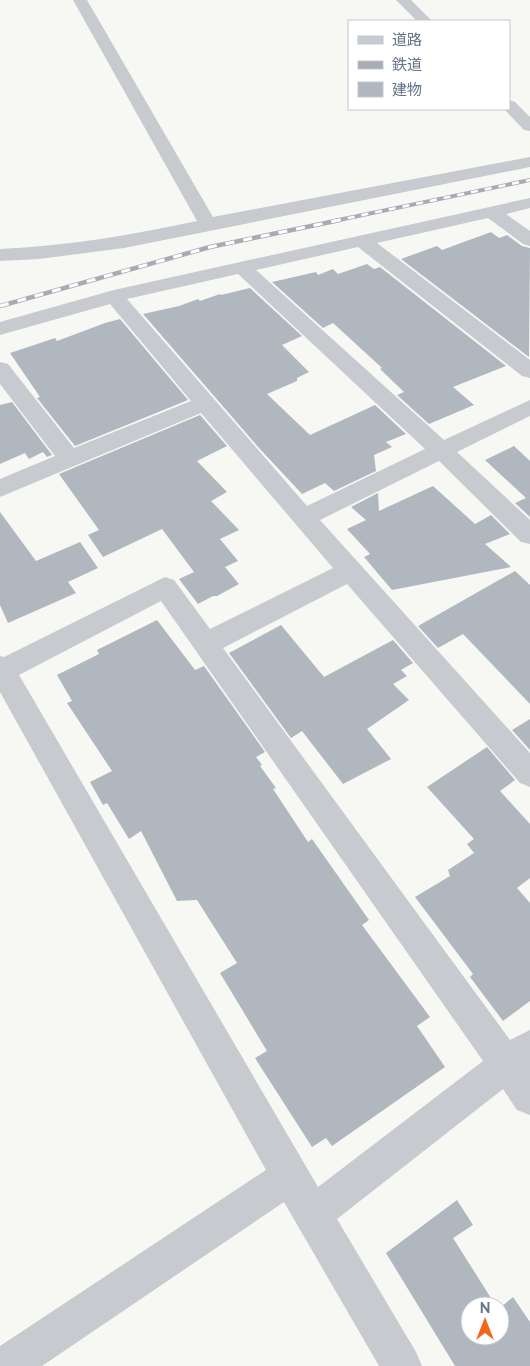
<svg xmlns="http://www.w3.org/2000/svg" width="530" height="1366" font-family="Raleway,'Noto Sans JP',sans-serif">
<style>
.building{fill:#b0b7bf}
.lines{fill:none;stroke-linecap:round;stroke-linejoin:round}
.minor{fill:#c7cacf;fill-rule:evenodd}
.rail-far1-casing{stroke:#a7acb3;stroke-width:4}
.rail-casing{stroke:#a7acb3;stroke-width:4.5}
.rail-far1{stroke:#fff;stroke-width:2.5;stroke-dasharray:7;stroke-linecap:butt}
.rail{stroke:#fff;stroke-width:3;stroke-dasharray:9;stroke-linecap:butt}
</style>
<rect width="100%" height="100%" fill="#f7f8f4"/>
<!-- building -->
<path class="building" d="M491 232 499 238 507 235 522 246 530 248 529 357 401 259 437 246 442 250Z
M367 264 374 269 380 267 506 366 453 387 474 405 429 424 397 395 404 392 380 369 382 368 333 323 323 328 272 282 316 272 318 275 333 269 338 274Z
M250 288 302 336 282 345 309 372 297 378V381L267 394 310 435 375 405 406 434 386 442 392 447 374 455 376 471 334 491 325 483 302 494 259 448 143 314 179 306 198 299 200 301 220 294 221 295Z
M120 319 188 400 75 446 37 398 40 397 10 353 55 338 57 341 105 323Z
M12 402 52 455 47 457 43 452 29 459 25 453 0 464V405Z
M200 415 227 446 197 461 227 492 211 501 239 530 220 539 238 561 225 567 239 584 217 596H213L198 604 179 579 194 572 162 529 103 557 88 535 99 530 59 474Z
M514 446 530 461V517L515 503 526 498 485 460Z
M433 486 475 524 491 515 510 534 485 544 511 567 392 590 364 557 370 554 347 529 366 520 351 507 378 493 379 511Z
M0 512 36 561 80 542 98 568 68 582 76 593 8 623 0 605Z
M515 571 530 585V704L463 634 438 648 418 626Z
M157 620 195 670 204 666 265 752 256 757 262 765 260 766 276 788 273 789 308 842 312 839 369 920 362 925 430 1017 417 1026 445 1067 332 1146 326 1138 312 1147 255 1058 267 1051 220 973 237 963 197 900 177 901 141 831 129 839 107 803 103 805 90 782 112 771 67 703 72 701 57 675 99 654 97 650Z
M281 625 324 677 393 640 413 663 401 670 407 676 393 684 409 700 367 729 391 759 343 784 302 731 291 738 229 653Z
M530 719V750L512 730Z
M487 747 515 780 500 791 530 824V878L517 888 530 903V1001L503 1021 470 977 473 974 415 897 450 876 448 870 474 853 467 844 474 839 427 787Z
M457 1200 473 1225 453 1238 496 1306H470V1336H500V1308L513 1297 530 1322V1366H455L386 1253Z"/>
<g class="lines">
<!-- minor -->
<path class="minor" d="M73 0H87L213 217 530 157V167L124 248 39 259 0 261V249C67 246 132 235 197 221Z
M396 0H411L432 21H417Z
M509 100 515 102 530 117V131L524 130 504 109H509Z
M530 198V208L506 214 530 231V246L523 244 488 218 377 243 530 360V378L522 376 358 247 256 270 444 440 530 400V416L457 452 530 520V544L521 542 439 461 320 520 530 753V787L520 783 347 584 223 648 510 1040 530 1030V1115L517 1110 503 1089 337 1219 416 1352 422 1366H379L284 1202 42 1366H0V1346L266 1170 0 692V656L4 657 165 577 174 580 210 629 333 568 201 413 0 497V479L55 456 0 384V362L8 364 74 448 191 401 110 304 0 335V322L114 290ZM238 274 425 449 307 506 127 299ZM161 601 483 1061 318 1187 19 675Z"/>
<!-- rail-far1 casing -->
<g class="rail-far1-casing">
<path id="rail-far1" d="M334 221 530 180"/>
</g>
<!-- rail casing -->
<g class="rail-casing">
<path id="rail" d="M0 306 210 247 340 220"/>
</g>
<!-- rail-far1 -->
<use href="#rail-far1" class="rail-far1"/>
<!-- rail -->
<use href="#rail" class="rail"/>
</g>
<!-- legend -->
<rect x="348" y="20" width="162" height="90" fill="#ffffff" stroke="#c1c7d0"/>
<rect x="358" y="36" width="25" height="8" fill="#c7cacf" stroke="#c1c7d0"/>
<text x="392" y="45" font-size="15" fill="#647489">道路</text>
<rect x="358" y="61" width="25" height="8" fill="#a7acb3" stroke="#c1c7d0"/>
<text x="392" y="70" font-size="15" fill="#647489">鉄道</text>
<rect x="358" y="82" width="25" height="15" fill="#b0b7bf" stroke="#c1c7d0"/>
<text x="392" y="95" font-size="15" fill="#647489">建物</text>
<!-- north arrow -->
<g transform="translate(485 1321)"><circle r="24" fill="#ffffff" stroke="#c1c7d0"/>
<path d="M0-4L9 19L0 12L-9 19Z" fill="#f46519"/>
<text y="-8" font-size="14" font-weight="bold" text-anchor="middle" fill="#647489">N</text>
</g>
</svg>
